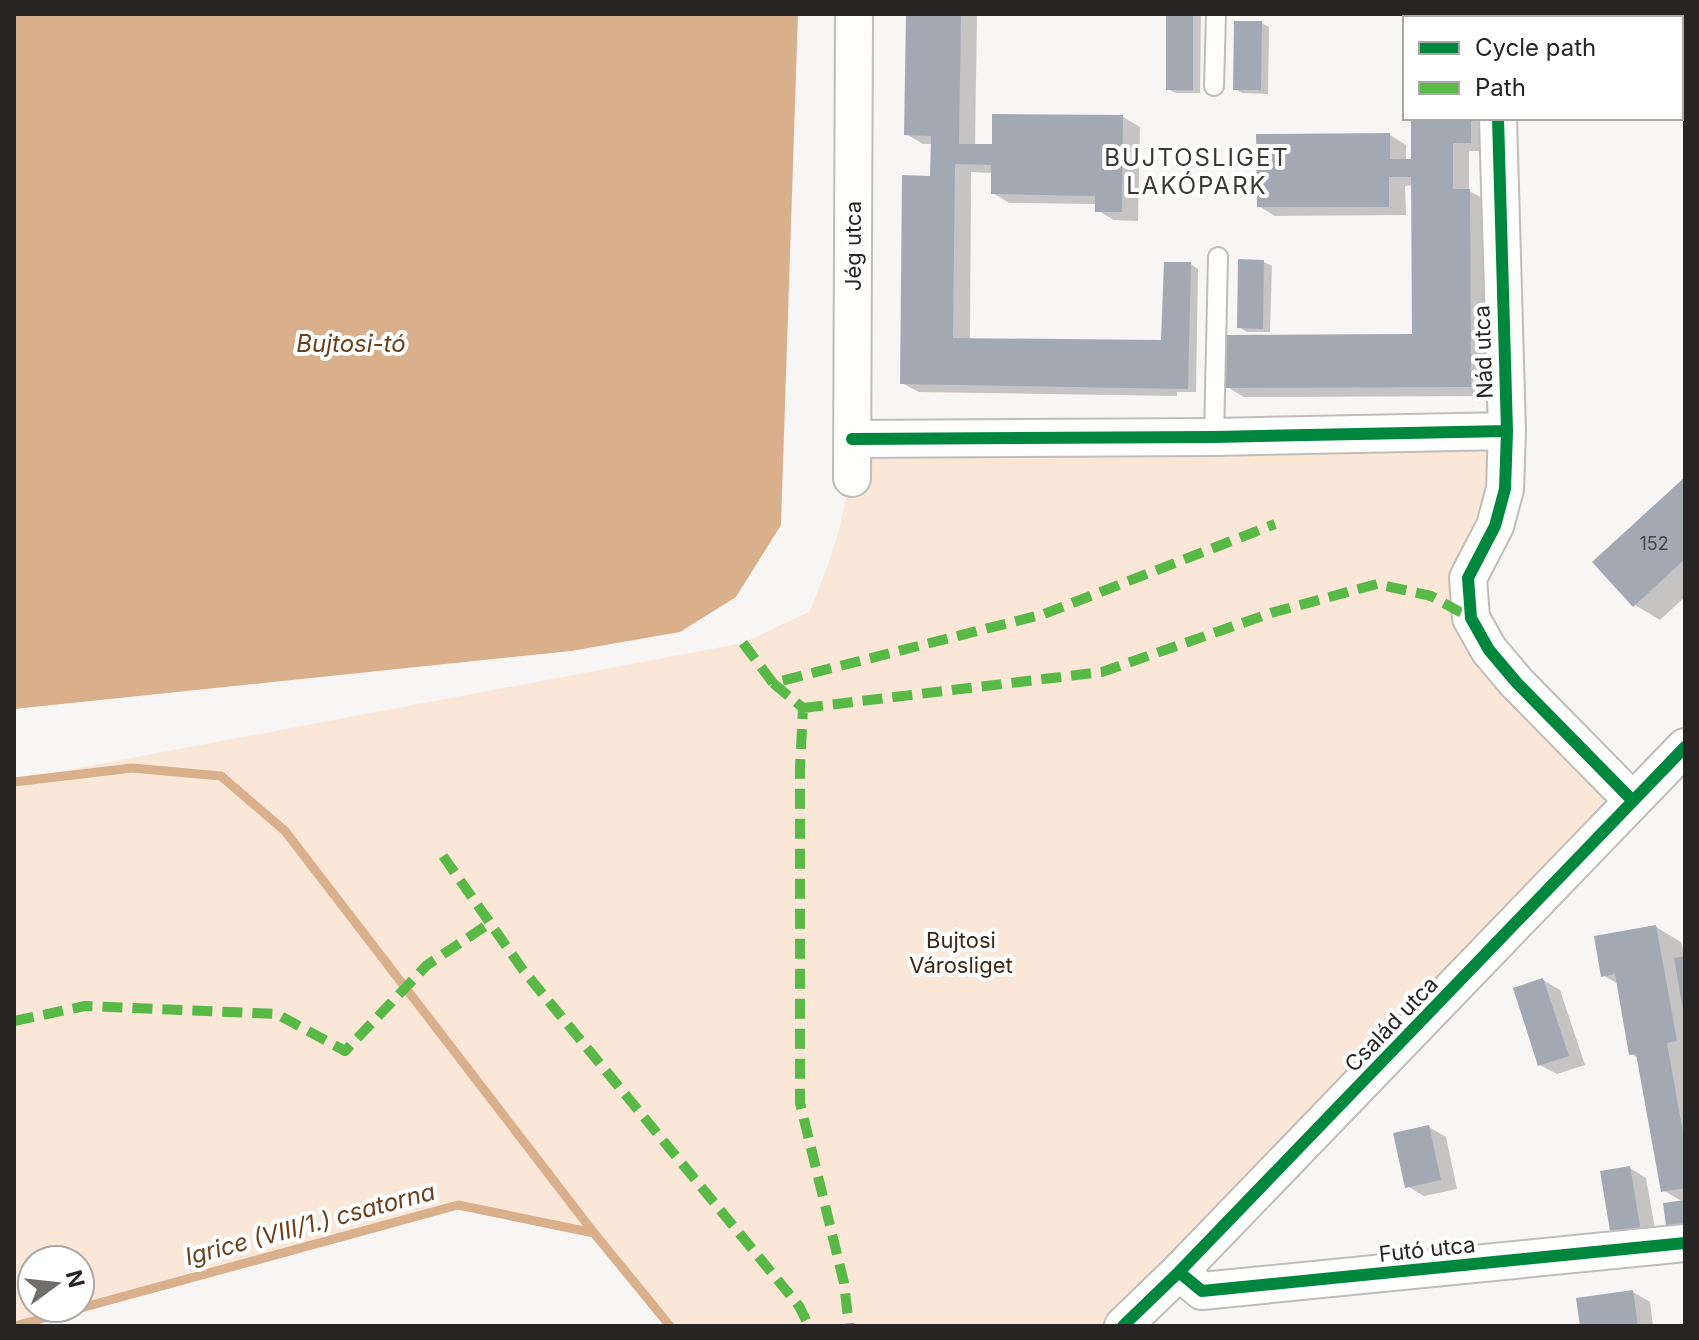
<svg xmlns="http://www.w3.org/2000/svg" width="1699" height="1340" font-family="Inter,sans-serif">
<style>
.green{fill:#fae7d7;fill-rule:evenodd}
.water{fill:#d9af8c}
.shadow{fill:#0003}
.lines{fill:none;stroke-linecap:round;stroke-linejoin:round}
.stream{stroke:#d9af8c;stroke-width:9}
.building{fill:#a3a9b3}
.service-casing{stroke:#bfbdbb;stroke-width:22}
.minor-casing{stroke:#bfbdbb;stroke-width:40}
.service{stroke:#fefefd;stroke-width:18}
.minor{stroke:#fefefd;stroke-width:36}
.quiet{stroke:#58b947;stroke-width:10;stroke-dasharray:20 10;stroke-linecap:butt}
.cycleway-casing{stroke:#fff;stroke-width:17}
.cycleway{stroke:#00873e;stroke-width:12}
.labels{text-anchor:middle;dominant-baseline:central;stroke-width:8;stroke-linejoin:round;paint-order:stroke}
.number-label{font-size:18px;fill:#464648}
.street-label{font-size:22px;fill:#272524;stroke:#fff}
.park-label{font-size:22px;fill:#412712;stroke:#fff}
.neighbourhood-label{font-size:24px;letter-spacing:2px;fill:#3c3836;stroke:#fff}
.water-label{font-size:24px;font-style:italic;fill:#6b411d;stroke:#fff}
</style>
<rect width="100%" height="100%" fill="#f8f6f4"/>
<!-- green -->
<path class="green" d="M1507 431 1471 618 1633 801 1119 1326H672L594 1233 458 1205 14 1326V780L743 643 809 612C834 556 851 500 852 439ZM32 1260H80V1308H32Z"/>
<!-- water -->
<path class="water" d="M14 14H798L781 525 736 597 680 632 571 651 14 709Z"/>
<!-- shadow -->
<path class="shadow" d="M908 14H977L975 146H994L1123 117 1140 127 1138 221 1114 220 1097 210V204L1009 203 993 193V173L971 172 970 341 1161 342 1191 264 1198 269 1196 392H1177V396L919 392 902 383 932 178V144H923L906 134Z
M1169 14H1201L1200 93H1176L1168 89Z
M1412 14H1486V18H1412Z
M1261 23 1269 27 1268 94 1242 93 1235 89Z
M1413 118H1487V151H1469V191L1486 200 1487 396 1244 397 1227 387 1414 336V185L1405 186 1406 215 1275 216 1259 206 1390 135 1406 145V161H1413Z
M1264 262 1272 266 1270 332H1247L1239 327Z
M1685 479V597L1660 620 1635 605Z
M1656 927 1681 942 1685 958V1235L1683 1202 1663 1190 1640 1059 1631 1054 1618 984 1603 975Z
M1543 980 1560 990 1585 1065 1557 1074 1540 1065Z
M1429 1127 1446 1137 1457 1189 1424 1196 1407 1186Z
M1630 1168 1646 1178 1657 1241 1629 1246Z
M1633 1292 1650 1302 1653 1326H1582Z"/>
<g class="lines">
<!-- stream -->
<path class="stream" d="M14 782 132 768 221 776 285 831 594 1233
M15 1326 458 1205 594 1233 670 1326"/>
</g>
<!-- building -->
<path class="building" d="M906 14H961L959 144H992V114L1123 115 1122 212H1095V196L991 194V165L955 164 953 338 1161 340 1164 262H1191L1188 389 900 384 902 175 930 176 931 136 904 135Z
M1166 14H1193V90H1166Z
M1410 14H1470V18H1410Z
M1234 21H1262L1261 90H1233Z
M1411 118H1471V143H1453V189H1470L1471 387 1225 388 1224 335 1412 334 1411 177H1389V207H1257L1256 134 1390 133V159H1411Z
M1238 259 1264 260 1263 329 1237 328Z
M1685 477V559L1633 607 1592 562Z
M1656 925 1677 1041 1667 1043 1685 1144V1188L1661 1192 1636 1054 1629 1055 1615 974 1601 977 1594 936Z
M1685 956V1010H1683L1674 958Z
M1543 978 1569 1056 1538 1066 1513 988Z
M1429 1125 1441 1180 1405 1188 1393 1133Z
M1630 1166 1641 1232 1611 1237 1600 1171Z
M1685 1200V1230L1667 1233 1663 1203Z
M1633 1290 1638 1326H1580L1576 1298Z"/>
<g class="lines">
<!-- service casing -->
<g class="service-casing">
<path id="service" d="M1214 86 1216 14
M1214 437 1218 257"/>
</g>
<!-- minor casing -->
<g class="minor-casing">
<path id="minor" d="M1496 14V18
M1498 118 1507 431 1505 489 1495 526 1468 578 1471 618 1489 650 1517 683 1633 801
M852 439 1214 437 1507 431
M852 478 854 14
M1179 1272 1202 1291 1685 1243
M1123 1326 1179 1272 1685 747"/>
</g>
<!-- service -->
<use href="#service" class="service"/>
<!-- minor -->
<use href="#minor" class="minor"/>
<!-- quiet -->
<path class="quiet" d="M743 643 773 683 1044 614 1275 524
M773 683 803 708 800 768V1103L844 1283 849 1326
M803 708 1102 672 1271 613 1377 584 1431 596 1471 618
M443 856 523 970 799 1306 809 1326
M14 1021 85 1006 277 1014 345 1051 427 965 490 923"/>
<!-- cycleway casing -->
<g class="cycleway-casing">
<path id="cycleway" d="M1498 118 1507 431 1505 489 1495 526 1468 578 1471 618 1489 650 1517 683 1633 801
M852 439 1214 437 1507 431
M1179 1272 1202 1291 1685 1243
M1123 1326 1179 1272 1685 747"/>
</g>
<!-- cycleway -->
<use href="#cycleway" class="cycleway"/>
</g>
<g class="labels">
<!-- number labels -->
<g class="number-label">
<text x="1654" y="543">152</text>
</g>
<!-- street labels -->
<g class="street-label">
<text transform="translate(853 246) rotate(-90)">Jég utca</text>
<text transform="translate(1483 352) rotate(-92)">Nád utca</text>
<text transform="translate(1391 1024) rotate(-46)">Család utca</text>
<text transform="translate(1427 1249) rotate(-6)">Futó utca</text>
</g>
<!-- park labels -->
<g class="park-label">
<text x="961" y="940">Bujtosi<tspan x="961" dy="25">Városliget</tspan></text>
</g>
<!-- neighbourhood labels -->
<g class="neighbourhood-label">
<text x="1197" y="157">BUJTOSLIGET<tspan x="1197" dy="28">LAKÓPARK</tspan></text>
</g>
<!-- water labels -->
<g class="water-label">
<text x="351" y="343">Bujtosi-tó</text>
<text transform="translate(310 1224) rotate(-15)">Igrice (VIII/1.) csatorna</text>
</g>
</g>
<!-- border -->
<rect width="1699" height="1340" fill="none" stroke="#272524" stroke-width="32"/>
<!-- legend -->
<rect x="1403" y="16" width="280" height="104" fill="#ffffff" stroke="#a9a8a7" stroke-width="2"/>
<rect x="1419" y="42" width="40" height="12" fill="#00873e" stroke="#a9a8a7" stroke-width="2"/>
<text x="1475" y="56" font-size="24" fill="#272524">Cycle path</text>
<rect x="1419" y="82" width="40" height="12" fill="#58b947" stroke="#a9a8a7" stroke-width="2"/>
<text x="1475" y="96" font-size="24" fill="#272524">Path</text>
<!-- north arrow -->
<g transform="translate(56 1284) rotate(75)"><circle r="38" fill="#ffffff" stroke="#a9a8a7" stroke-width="2"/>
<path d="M0-6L14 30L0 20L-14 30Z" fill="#706e6d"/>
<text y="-12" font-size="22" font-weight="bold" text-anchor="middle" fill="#272524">N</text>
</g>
</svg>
